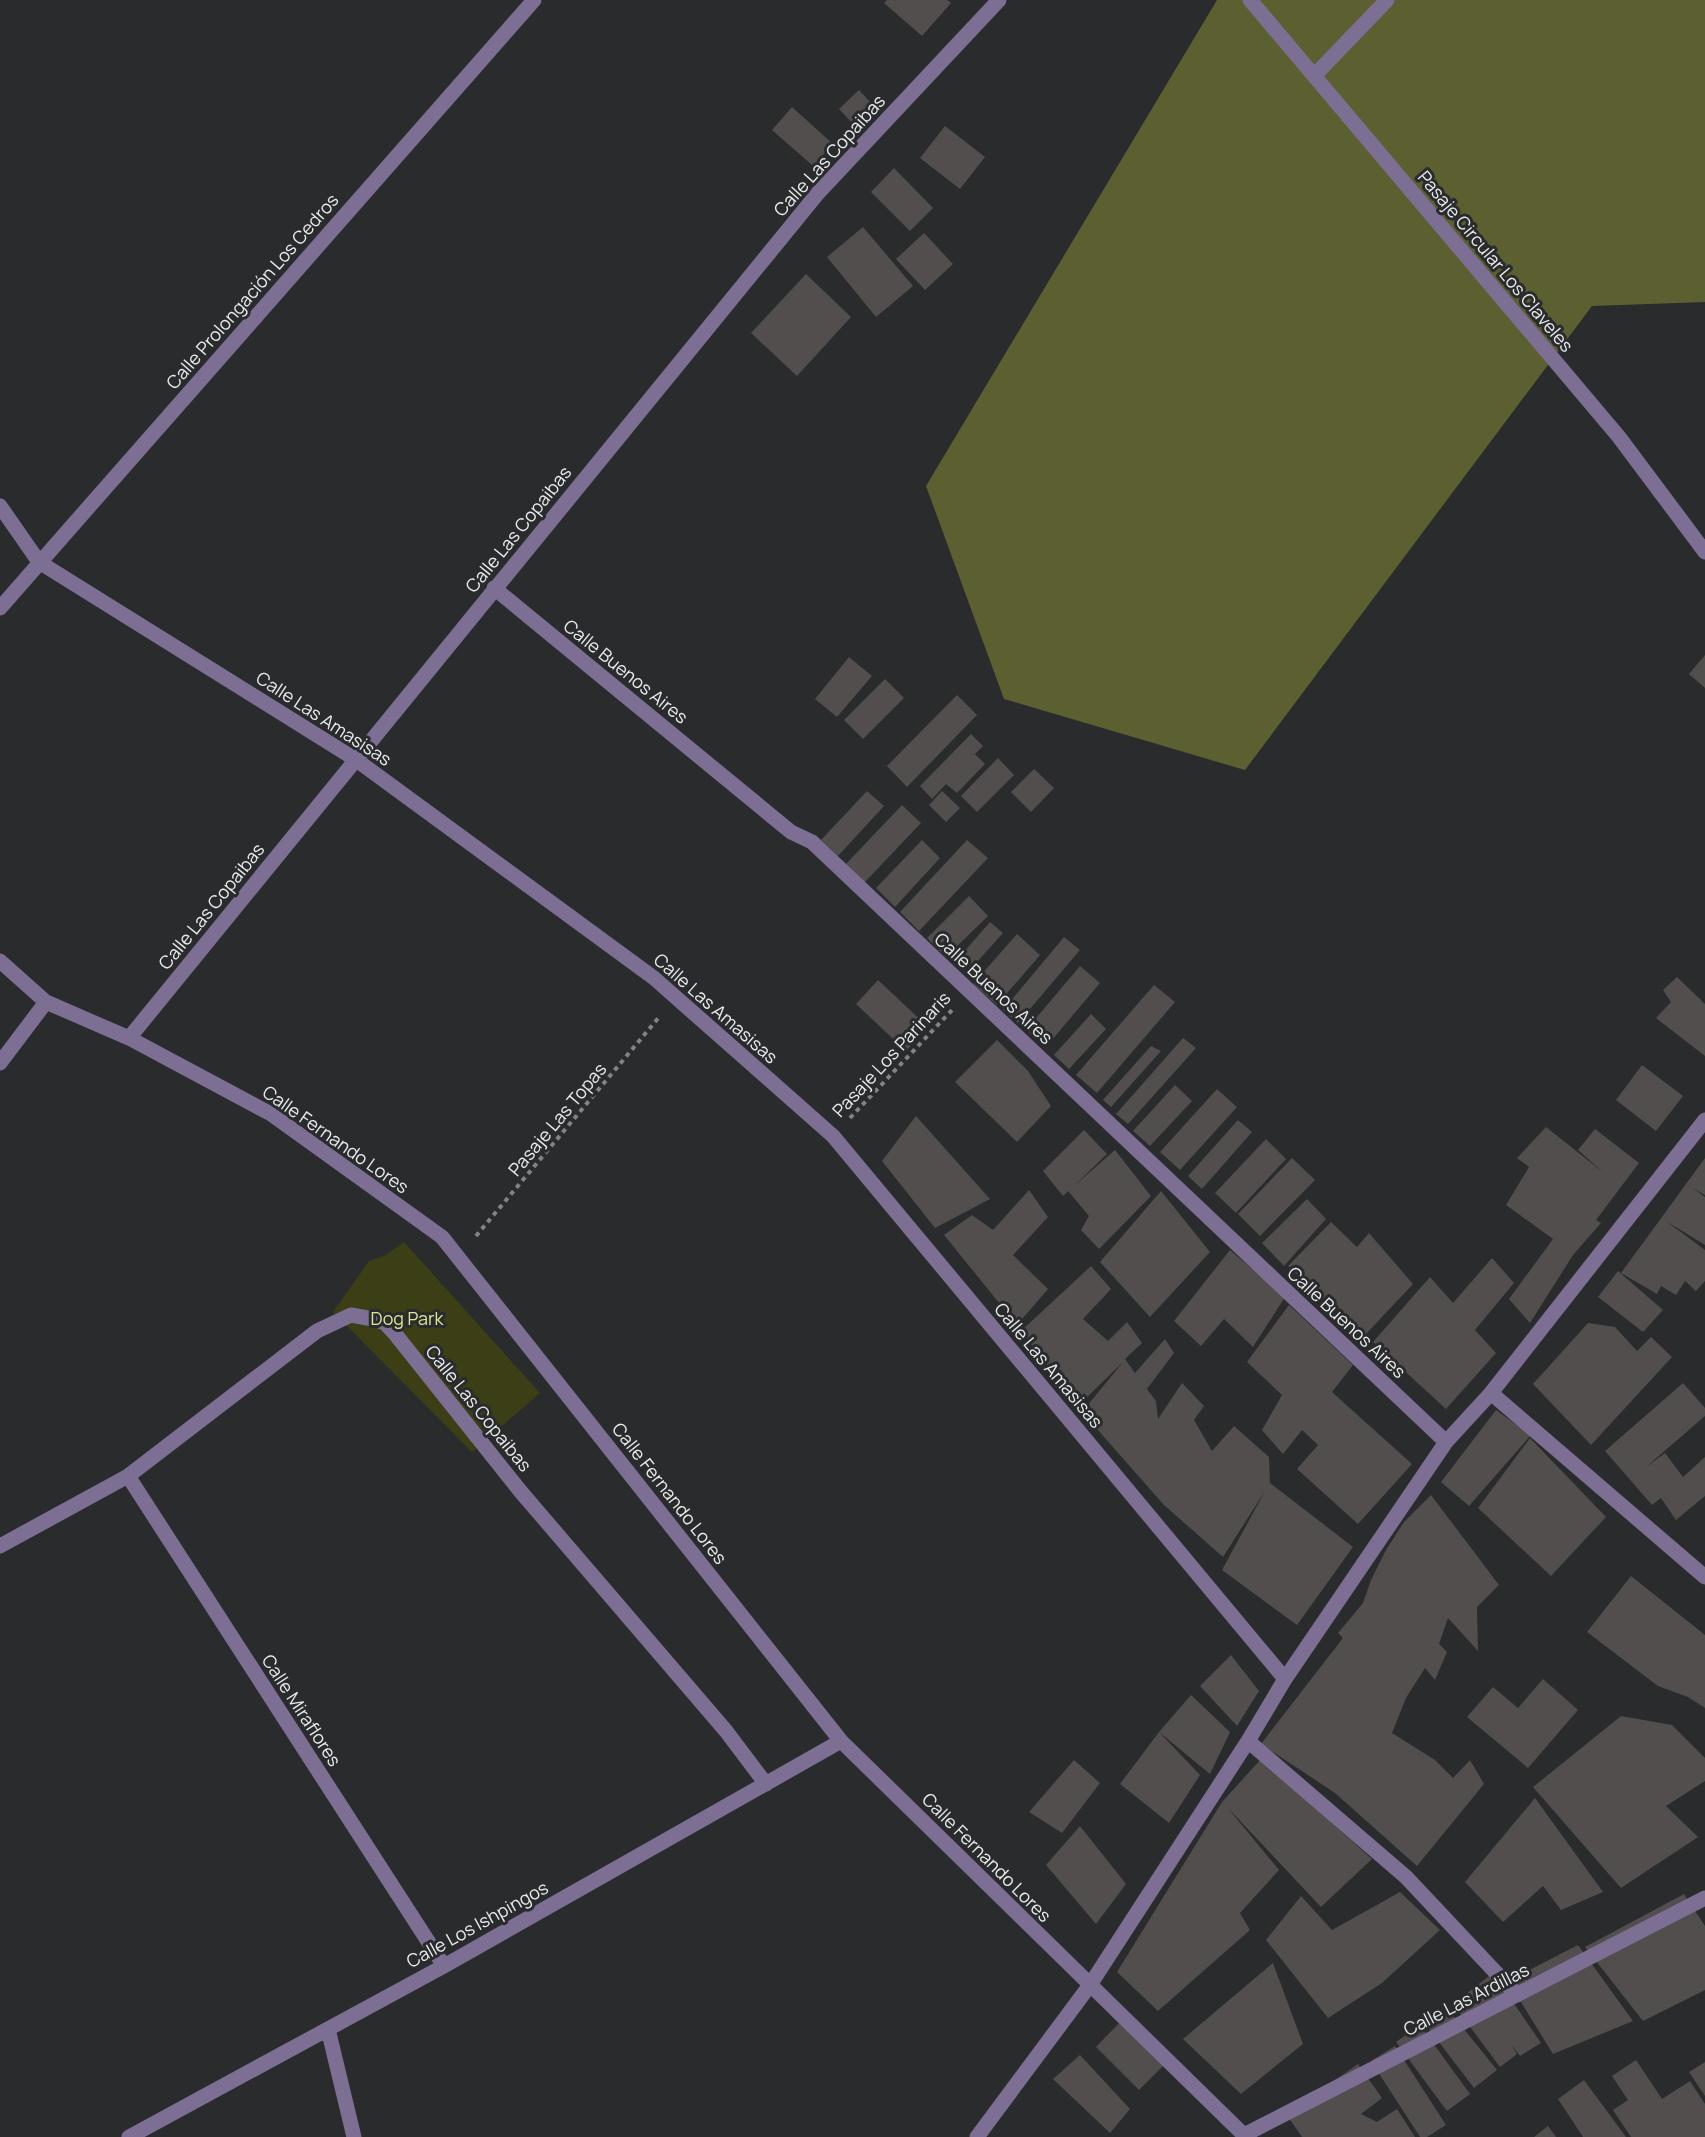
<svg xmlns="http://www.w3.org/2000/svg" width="1705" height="2137" font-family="Manrope,sans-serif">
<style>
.green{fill:#3c3f15}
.forest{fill:#5c6030}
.building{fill:#514e4d}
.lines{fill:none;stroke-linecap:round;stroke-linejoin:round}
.path{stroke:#828384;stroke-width:4;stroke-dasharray:4.5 4.5;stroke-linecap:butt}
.minor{stroke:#7d6e93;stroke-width:15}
.labels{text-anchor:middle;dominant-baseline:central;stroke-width:6;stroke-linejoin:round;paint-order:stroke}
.street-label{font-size:18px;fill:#e9eaeb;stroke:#2a2b2d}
.park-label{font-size:18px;fill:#dce496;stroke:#2a2b2d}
</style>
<rect width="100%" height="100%" fill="#2a2b2d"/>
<!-- green -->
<path class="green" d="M404 1242 540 1393 472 1452 333 1312 369 1261 384 1256Z"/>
<!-- forest -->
<path class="forest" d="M1217 0H1705V302L1592 306 1245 770 1004 699 926 486Z"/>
<!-- building -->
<path class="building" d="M887 0H947L951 3 922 36 884 3Z
M859 90 873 105 853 124 839 109Z
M792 107 833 144 813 166 772 130Z
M945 126 985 157 960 189 920 158Z
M894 168 933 208 910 231 871 192Z
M863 227 913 286 876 317 827 257Z
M924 233 953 264 925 290 896 259Z
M806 274 851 317 797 376 751 333Z
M1705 655V688L1689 674Z
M849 657 872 676 837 717 815 699Z
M885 679 904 698 863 739 844 720Z
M957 695 977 715 907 787 887 766Z
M971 734 983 746 975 754 985 764 957 793 946 784 932 799 920 786Z
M998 758 1014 775 977 812 961 796Z
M1034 769 1054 788 1031 812 1011 792Z
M867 791 884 806 838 856 821 840Z
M942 791 960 808 946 822 929 805Z
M902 805 921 823 864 883 846 864Z
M922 840 940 858 895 907 876 888Z
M967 840 988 858 919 931 900 912Z
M969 896 988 916 946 957 927 938Z
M990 922 1003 933 968 972 956 961Z
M1017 934 1040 955 997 1005 973 984Z
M1064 937 1080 950 1018 1023 1003 1010Z
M1080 966 1100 983 1046 1047 1026 1030Z
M1677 977 1705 1004V1056L1656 1018 1671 1002 1663 990Z
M878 980 928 1027 906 1051 856 1004Z
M1154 985 1175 1002 1097 1093 1076 1075Z
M1091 1014 1106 1029 1069 1069 1054 1055Z
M1183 1038 1196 1048 1128 1124 1116 1114Z
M997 1040 1028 1071 1051 1106 1017 1142 955 1082Z
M1151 1046 1161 1051 1111 1107 1103 1100Z
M1642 1065 1683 1096 1656 1131 1616 1100Z
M1175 1085 1192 1101 1150 1146 1133 1131Z
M1217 1089 1237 1107 1180 1170 1160 1152Z
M916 1116 990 1199 935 1228 882 1161Z
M1238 1120 1252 1132 1202 1189 1188 1176Z
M1546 1127 1604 1173 1578 1150 1595 1129 1639 1163 1596 1220 1601 1223 1573 1255 1530 1323 1509 1299 1553 1239 1506 1205 1529 1167 1517 1158Z
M1084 1130 1107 1154 1075 1185 1115 1150 1151 1196 1099 1249 1081 1230 1089 1216 1068 1191 1063 1196 1043 1171Z
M1266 1139 1286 1159 1236 1213 1215 1193Z
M1292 1158 1315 1180 1260 1236 1238 1214Z
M1705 1158V1195L1693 1188 1705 1197V1245L1666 1221 1705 1250V1281L1696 1291 1685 1281 1676 1295 1661 1286 1657 1294 1621 1273Z
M1029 1190 1048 1217 1013 1255 1048 1289 1017 1325 944 1235 972 1215 993 1230Z
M1161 1191 1210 1252 1150 1317 1100 1262Z
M1307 1199 1326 1219 1284 1266 1262 1243Z
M1331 1222 1357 1247 1369 1233 1413 1284 1364 1336 1288 1266Z
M1230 1250 1285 1297 1253 1347 1224 1319 1201 1346 1174 1321Z
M1492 1258 1514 1283 1475 1330 1496 1353 1446 1409 1373 1342 1430 1277 1453 1303Z
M1091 1266 1111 1289 1083 1319 1108 1341 1127 1322 1142 1343 1125 1359 1135 1373 1165 1339 1174 1353 1147 1389 1156 1401 1158 1419 1182 1383 1204 1406 1194 1420 1212 1451 1234 1426 1269 1457 1270 1483 1353 1547 1297 1625 1222 1570 1265 1491 1223 1557 1164 1505 1082 1412 1123 1362 1078 1406 1021 1331Z
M1618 1271 1663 1310 1643 1332 1598 1297Z
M1289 1305 1353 1365 1332 1392 1412 1464 1358 1524 1297 1469 1318 1445 1302 1430 1283 1454 1262 1430 1282 1395 1247 1362Z
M1588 1323 1615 1327 1637 1351 1651 1337 1672 1357 1591 1445 1533 1384Z
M1683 1383 1705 1408V1416L1646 1467 1665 1453 1683 1477 1705 1457V1496L1676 1520 1661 1498 1652 1505 1605 1451Z
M1496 1410 1531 1435 1469 1506 1441 1482Z
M1530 1438 1606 1517 1551 1576 1478 1508Z
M1431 1495 1499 1585 1477 1607 1478 1651 1448 1618 1439 1644 1447 1652 1435 1680 1425 1668 1406 1698 1392 1733 1435 1760 1453 1778 1470 1760 1484 1784 1417 1866 1335 1793 1261 1744 1343 1638 1338 1633 1363 1603 1371 1580 1386 1550 1404 1522Z
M1631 1576 1705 1635V1708L1688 1697 1658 1686 1587 1632Z
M1231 1655 1259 1691 1237 1726 1200 1686Z
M1543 1679 1578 1710 1528 1768 1467 1717 1493 1687 1518 1708Z
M1191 1695 1230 1732 1210 1774 1159 1732 1200 1775 1169 1823 1120 1784 1159 1732Z
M1621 1716 1672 1725 1705 1758V1781L1666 1806 1698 1837 1621 1888 1533 1787Z
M1261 1759 1372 1859 1321 1907 1227 1807 1279 1870 1240 1913 1250 1930 1158 2011 1117 1972 1222 1802Z
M1074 1760 1100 1783 1062 1833 1029 1812Z
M1535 1798 1603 1892 1561 1910 1543 1886 1503 1922 1465 1882Z
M1080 1826 1126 1884 1096 1924 1046 1865Z
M1400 1892 1440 1930 1382 1983 1328 2018 1266 1940 1301 1896 1332 1930Z
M1684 1894 1705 1926V1990L1643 2021 1585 1947Z
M1578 1945 1633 2021 1553 2054 1508 1981Z
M1273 1963 1303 2044 1241 2094 1183 2039Z
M1493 1973 1541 2043 1520 2056 1511 2044 1517 2054 1500 2067 1453 2004Z
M1447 2008 1497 2070 1474 2088 1426 2025Z
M1121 2021 1165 2064 1139 2090 1096 2047Z
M1420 2025 1470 2094 1447 2111 1396 2042Z
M1395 2046 1446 2125 1427 2137H1420L1371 2061Z
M1080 2055 1130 2109 1110 2133 1053 2079Z
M1636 2060 1662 2099 1690 2081 1705 2104V2137H1631L1613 2110 1628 2100 1612 2076Z
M1705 2062V2096L1689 2072Z
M1358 2064 1382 2098 1361 2114 1377 2122 1397 2109 1415 2137H1302L1286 2114Z
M1584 2080 1626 2137H1583L1558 2099Z
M1548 2126 1556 2137H1534Z"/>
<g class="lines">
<!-- path -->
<path class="path" d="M850 1118 952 1010
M476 1236 660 1016"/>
<!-- minor -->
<path class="minor" d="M1250 0 1619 437 1705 552
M1314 76 1387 0
M0 506 39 562 355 759 654 978 833 1136 1285 1679
M494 588 791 832 812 842 1446 1442
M0 608 534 0
M0 961 46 1002 129 1038 271 1114 442 1237 841 1741 1246 2137
M129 1038 818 193 999 0
M0 1063 46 1002
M1491 1393 1705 1577
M128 1476 444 1966
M0 1546 128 1476 317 1331 351 1315 373 1319 385 1323 396 1335 521 1492 726 1731 766 1784
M1248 1741 1406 1877 1517 1995
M328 2029 354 2137
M1244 2135 1705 1898
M129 2137 444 1966 841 1741
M977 2137 1090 1985 1248 1741 1285 1679 1446 1442 1491 1393 1705 1120"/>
</g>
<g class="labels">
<!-- street labels -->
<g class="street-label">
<text transform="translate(829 155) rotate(-48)">Calle Las Copaibas</text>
<text transform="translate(1496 261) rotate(50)">Pasaje Circular Los Claveles</text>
<text transform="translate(252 291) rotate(-49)">Calle Prolongación Los Cedros</text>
<text transform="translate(518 529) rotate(-51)">Calle Las Copaibas</text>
<text transform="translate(626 671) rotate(39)">Calle Buenos Aires</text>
<text transform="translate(324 718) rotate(33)">Calle Las Amasisas</text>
<text transform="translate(211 906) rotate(-51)">Calle Las Copaibas</text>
<text transform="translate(994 988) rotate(43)">Calle Buenos Aires</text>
<text transform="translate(716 1008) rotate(41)">Calle Las Amasisas</text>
<text transform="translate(891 1054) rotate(-47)">Pasaje Los Parinaris</text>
<text transform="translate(557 1119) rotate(-50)">Pasaje Las Topas</text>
<text transform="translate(336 1139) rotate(35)">Calle Fernando Lores</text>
<text transform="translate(1347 1322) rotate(43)">Calle Buenos Aires</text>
<text transform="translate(1049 1365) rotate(50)">Calle Las Amasisas</text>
<text transform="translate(479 1408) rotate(51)">Calle Las Copaibas</text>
<text transform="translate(670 1493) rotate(52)">Calle Fernando Lores</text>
<text transform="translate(302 1710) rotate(57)">Calle Miraflores</text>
<text transform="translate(987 1857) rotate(45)">Calle Fernando Lores</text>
<text transform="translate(477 1924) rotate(-29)">Calle Los Ishpingos</text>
<text transform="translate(1466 1999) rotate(-27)">Calle Las Ardillas</text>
</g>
<!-- park labels -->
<g class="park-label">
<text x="407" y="1318">Dog Park</text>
</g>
</g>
</svg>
